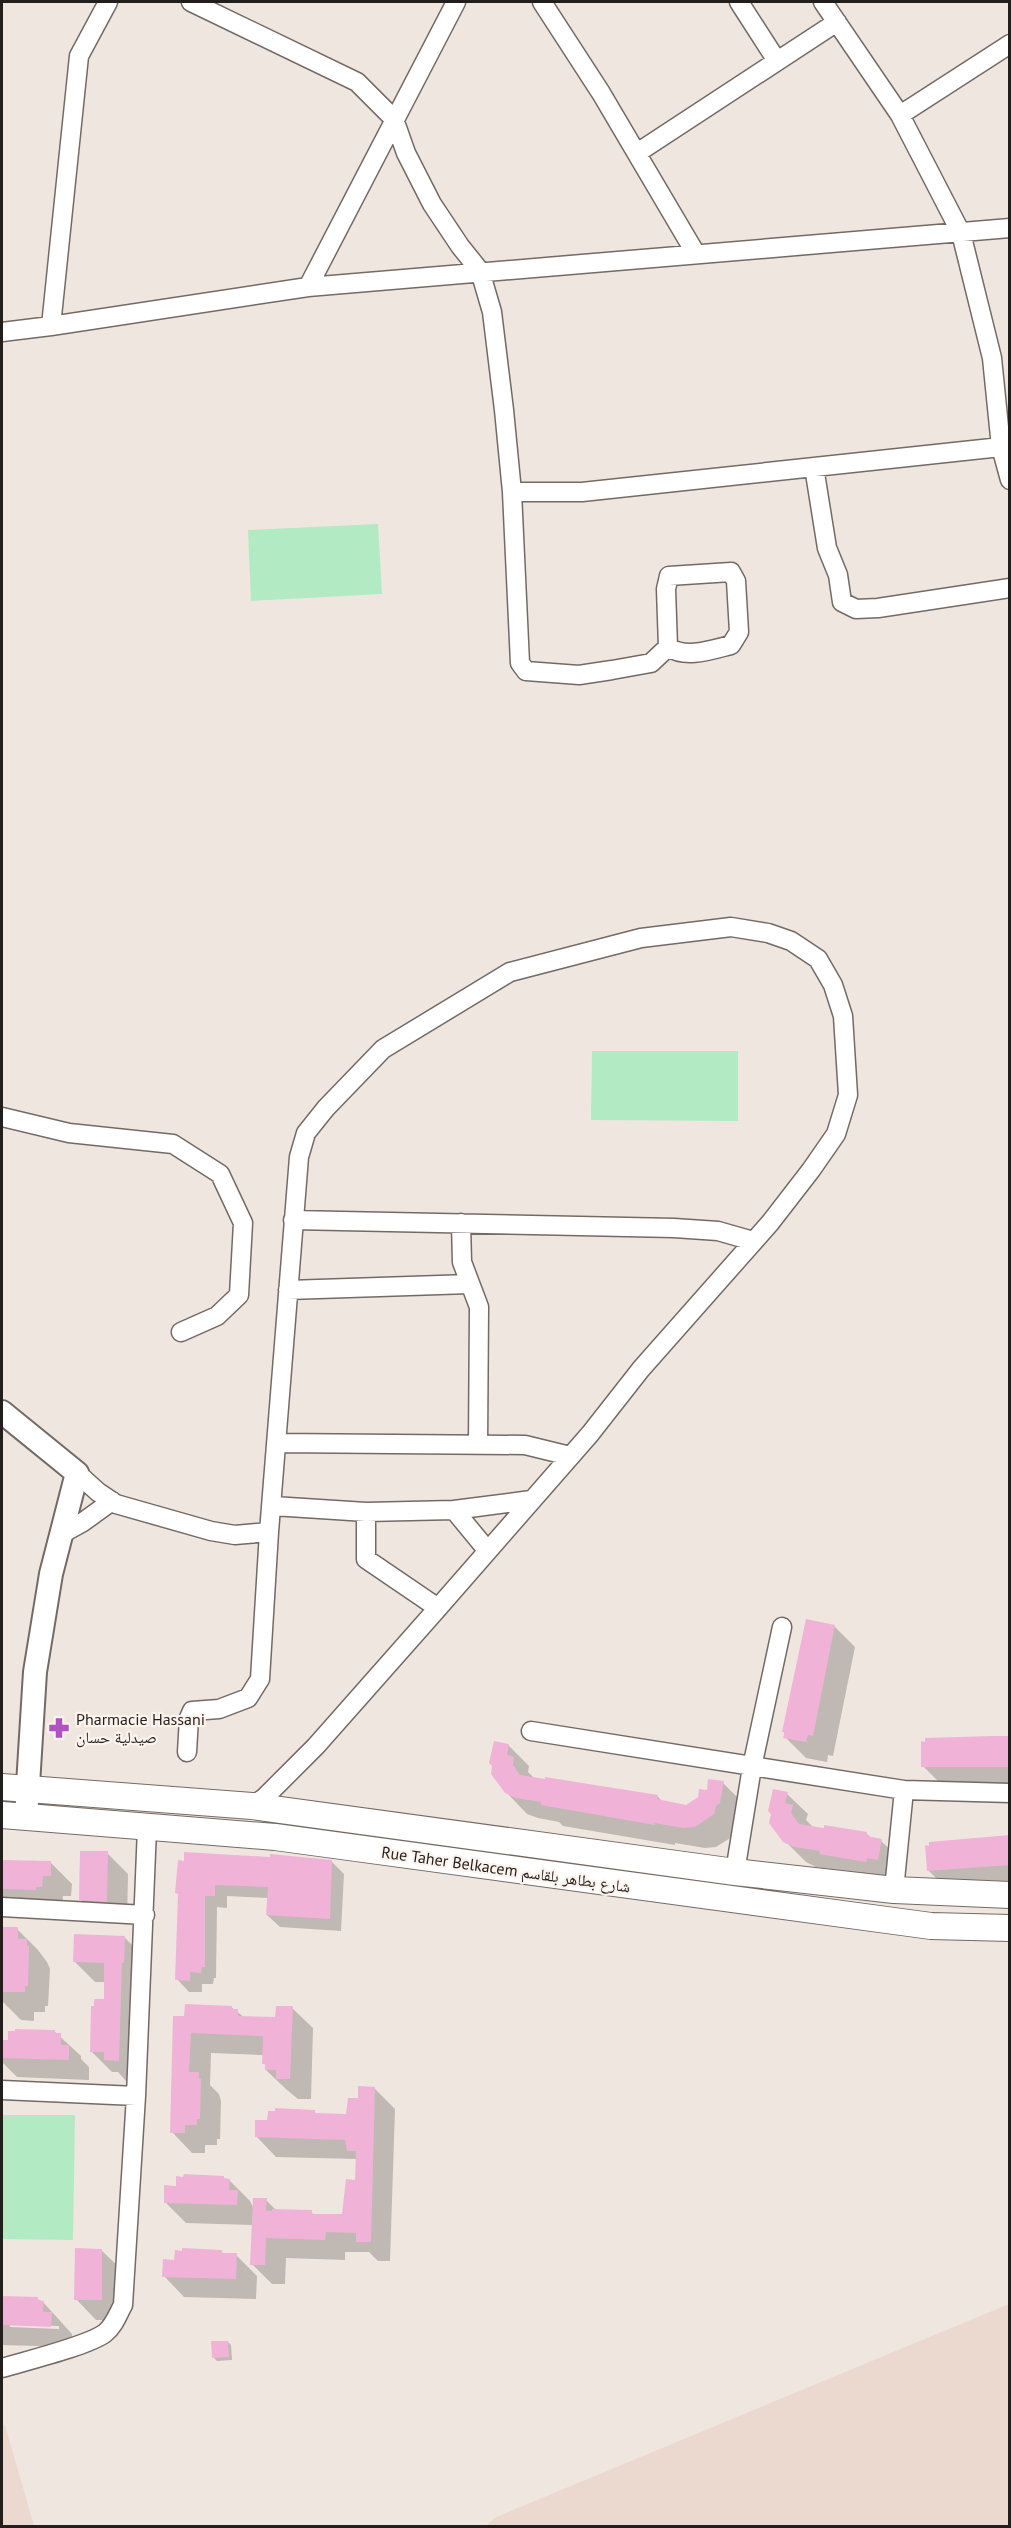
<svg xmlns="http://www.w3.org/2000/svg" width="1011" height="2528" font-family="'PT Sans','Noto Naskh Arabic',sans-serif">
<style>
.built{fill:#ebd9cf}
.green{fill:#b2eac3}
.shadow{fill:#0003;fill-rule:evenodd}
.building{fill:#f0b3d7}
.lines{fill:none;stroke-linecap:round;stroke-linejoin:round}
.minor-casing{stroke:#736a65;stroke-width:21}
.tertiary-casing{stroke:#736a65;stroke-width:26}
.secondary-casing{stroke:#736a65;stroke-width:28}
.minor{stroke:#fff;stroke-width:18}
.tertiary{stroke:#fff;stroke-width:22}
.secondary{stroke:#fff;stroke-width:26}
.labels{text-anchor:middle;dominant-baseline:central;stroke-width:4.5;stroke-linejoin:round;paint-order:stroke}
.poi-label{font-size:16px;fill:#211e1b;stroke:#fdf3ed;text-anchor:start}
.street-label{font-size:16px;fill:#211e1b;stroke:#fdf3ed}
</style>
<rect width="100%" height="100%" fill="#f0e6e0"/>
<!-- built -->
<path class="built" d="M1009 2304V2526H486L496 2517Z
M5 2425 34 2526H2V2426Z"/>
<!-- green -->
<path class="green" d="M378 524 382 594 251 601 248 530Z
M592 1051H738V1121L591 1120Z
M2 2115H75L73 2240 2 2239Z"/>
<!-- shadow -->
<path class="shadow" d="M834 1626 855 1647 833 1756 828 1755 827 1762 806 1758 785 1737 784 1732Z
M1010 1738V1787H944L923 1766Z
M508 1745 529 1766 528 1772 535 1779 657 1796 663 1802 687 1806 723 1783 744 1804 735 1835 716 1847 705 1848 675 1843V1845L563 1826 559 1822 538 1818 527 1814 506 1792 492 1774Z
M787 1794 808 1814 806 1820 814 1828 867 1834 872 1839 881 1841 902 1861 899 1879 842 1874 838 1870 816 1867 806 1862 785 1841 771 1822Z
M1010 1837V1887L949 1891 928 1870Z
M107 1853 128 1874 127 1922 101 1920 80 1899Z
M2 1861 51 1863 72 1884 71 1896H63L62 1907 11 1906 2 1897Z
M331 1861 344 1874 341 1931 280 1927 267 1915 269 1898 227 1896V1908L217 1907 216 1978H214L213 1984H202V1992H189L177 1979 179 1862Z
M17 1929 38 1950 47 1962 50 1969 48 2006H45V2012H34V2021L21 2020 2 2001V1932Z
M124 1937 145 1958 139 2081H126L118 2072H112L91 2051 105 2000V1982H95L74 1961Z
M231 2007 245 2018 276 2019 292 2008 313 2028 311 2099H298L287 2090 266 2070 263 2055 211 2053 210 2085 219 2094 221 2101 220 2139H217V2145H205V2153H192L172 2132 186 2017Z
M55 2032 81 2056V2059L89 2067V2080L17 2077 2 2062V2042H9L16 2033Z
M375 2089 395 2109 390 2261H378L369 2252H345V2260L286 2258 285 2284H272L252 2264 253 2225 186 2223 165 2202 177 2187 229 2180 250 2201 254 2209 266 2200 277 2211 311 2212 314 2215H344L357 2181V2159L276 2157 256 2136 268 2122 314 2111 317 2115 347 2116 359 2100Z
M102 2251 123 2271 122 2320H96L76 2299Z
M221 2251 224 2254 236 2255 257 2276 256 2299 184 2297 164 2276 176 2261Z
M2 2298 37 2299 43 2302 72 2334V2347L2 2345ZM10 2324 59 2326V2329L10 2327Z
M228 2342 231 2345 232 2360 217 2361 214 2358Z"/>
<!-- building -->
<path class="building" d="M806 1619 835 1625 813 1736 808 1735 806 1742 783 1738 785 1732H782Z
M992 1736H1010V1767H921V1741L925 1742V1738Z
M494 1741 509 1744 507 1755 514 1757 513 1765 520 1775 545 1779V1777L658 1795 657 1799 686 1805 698 1797 699 1789 707 1790 708 1779 724 1781 720 1803 716 1806 714 1814 695 1827 683 1828 655 1823V1825L541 1805V1802L516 1798 505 1793 491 1774 492 1766 489 1763Z
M773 1789 788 1792 785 1803 793 1805 791 1813 799 1824 824 1828V1825L867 1832V1836L882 1839 878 1860 867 1858 866 1862 819 1854 820 1851 794 1847 783 1842 769 1823 771 1814 768 1811Z
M1010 1835V1865L927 1871 925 1845 929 1846V1842Z
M80 1851H108L107 1902 79 1900Z
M184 1852 270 1857V1854L332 1860 330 1919 266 1915 268 1887 215 1885V1896H205V1967H202L201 1973 190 1972V1981L175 1980 178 1894 175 1893 178 1860 184 1861Z
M2 1860 51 1861V1876H43L42 1887H36V1890L2 1889Z
M2 1927H18V1939H27V1946H29L28 1986H25V1992H2Z
M74 1934 125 1936 124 1963H122L119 2061 104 2060V2052H90L91 2006H94V1999H104V1963L73 1962Z
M185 2004 232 2006V2009H238V2016L275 2017 276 2006H293L290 2079H276V2070H265V2064H262L263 2036 191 2033 189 2072H199V2079H201L200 2119H197V2125H185V2133H170L173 2016H184Z
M15 2029 55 2030V2033H61V2045H69V2060L2 2058V2040H8V2031H15Z
M358 2086 375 2087 371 2242H356V2233L326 2232 325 2240 266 2238 265 2265H250L253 2198H267L266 2211H272V2209L312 2210V2214H342L346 2179 355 2180 356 2151H347L345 2140 255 2137V2120H267L268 2111H275V2108L315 2110V2113L346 2114 348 2098H358Z
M184 2174 224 2176V2178L230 2179 229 2190H238L237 2205 164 2203V2185L176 2186V2176L183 2177Z
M75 2248 102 2249V2300H74Z
M182 2248 222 2250V2253H237L236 2279 162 2277 163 2259 174 2260 175 2250 182 2251Z
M2 2296 38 2297V2300L44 2301 43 2312H52L51 2327 2 2325Z
M211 2341H228L229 2357 212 2358Z"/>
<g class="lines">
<!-- minor casing -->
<g class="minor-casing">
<path id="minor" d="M191 2 357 82 394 119 406 153 432 204 460 246 480 271 492 312 504 410 512 492 520 663 526 671 579 675 612 670 651 663 668 647 666 589 669 576 731 572 736 581 739 632 731 645C711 650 686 659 668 647
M542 2 601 93 696 254
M739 2 777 61
M823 2 900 115 961 233 992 358 1001 447 1010 480
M900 115 1010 44
M637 153 837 22
M308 287 456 2
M51 326 79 56 108 2
M2 332 51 326 308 287 1010 228
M814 467 827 548 838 575 842 602 856 609 878 608 1010 588
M512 492H582L1001 447
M2 1117 69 1133 173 1144 220 1174 243 1223 239 1295 217 1316 181 1332
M293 1220 674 1228 718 1231 753 1241
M461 1223 462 1262 479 1307 478 1445
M288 1290 470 1284
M277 1443 525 1445 570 1456
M77 1473 98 1492 116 1504 211 1531 235 1535 269 1532 299 1157 306 1133 326 1108 383 1049 510 972 641 938 731 927 768 933 791 941 818 959 833 985 843 1016 848 1095 836 1134 811 1170 770 1223 641 1369 590 1434 438 1608 316 1746 264 1798 252 1806
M273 1506 366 1512 454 1510
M366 1512V1559L438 1608
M63 1533 83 1522 112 1501
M487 1550 454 1510 531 1500
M531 1731 904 1790 1010 1793
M187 1752 189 1718 192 1711 219 1709 248 1698 260 1679 269 1532
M735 1872 752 1767 782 1627
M894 1890 904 1790
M2 1907 145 1915
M2 2090 136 2096
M2 2368C25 2361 88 2346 105 2333 114 2326 118 2314 123 2305L136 2096 147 1828"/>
</g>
<!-- tertiary casing -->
<g class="tertiary-casing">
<path id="tertiary" d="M2 1412 77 1473 51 1574 35 1672 26 1817"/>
</g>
<!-- secondary casing -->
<g class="secondary-casing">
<path id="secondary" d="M2 1787 252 1806 735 1872 894 1890 1010 1895
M2 1815 275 1837 931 1926 1010 1928"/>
</g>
<!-- minor -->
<use href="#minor" class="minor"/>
<!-- tertiary -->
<use href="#tertiary" class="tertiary"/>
<!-- secondary -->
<use href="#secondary" class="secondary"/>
</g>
<!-- icons -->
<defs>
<g id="pharmacy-bare" transform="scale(1.62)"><path d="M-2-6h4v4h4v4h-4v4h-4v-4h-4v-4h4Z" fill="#ae53bf" stroke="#fdf3ed" stroke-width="2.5" paint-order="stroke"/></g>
</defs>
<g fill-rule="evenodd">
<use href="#pharmacy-bare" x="59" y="1728"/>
</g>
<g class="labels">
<!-- poi labels -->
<g class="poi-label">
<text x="76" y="1719">Pharmacie Hassani<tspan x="76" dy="18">صيدلية حسان</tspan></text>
</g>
<!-- street labels -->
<g class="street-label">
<text transform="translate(506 1869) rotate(8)">Rue Taher Belkacem شارع بطاهر بلقاسم</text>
</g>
</g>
<!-- border -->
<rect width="1011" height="2528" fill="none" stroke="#211e1b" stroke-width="6"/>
</svg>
